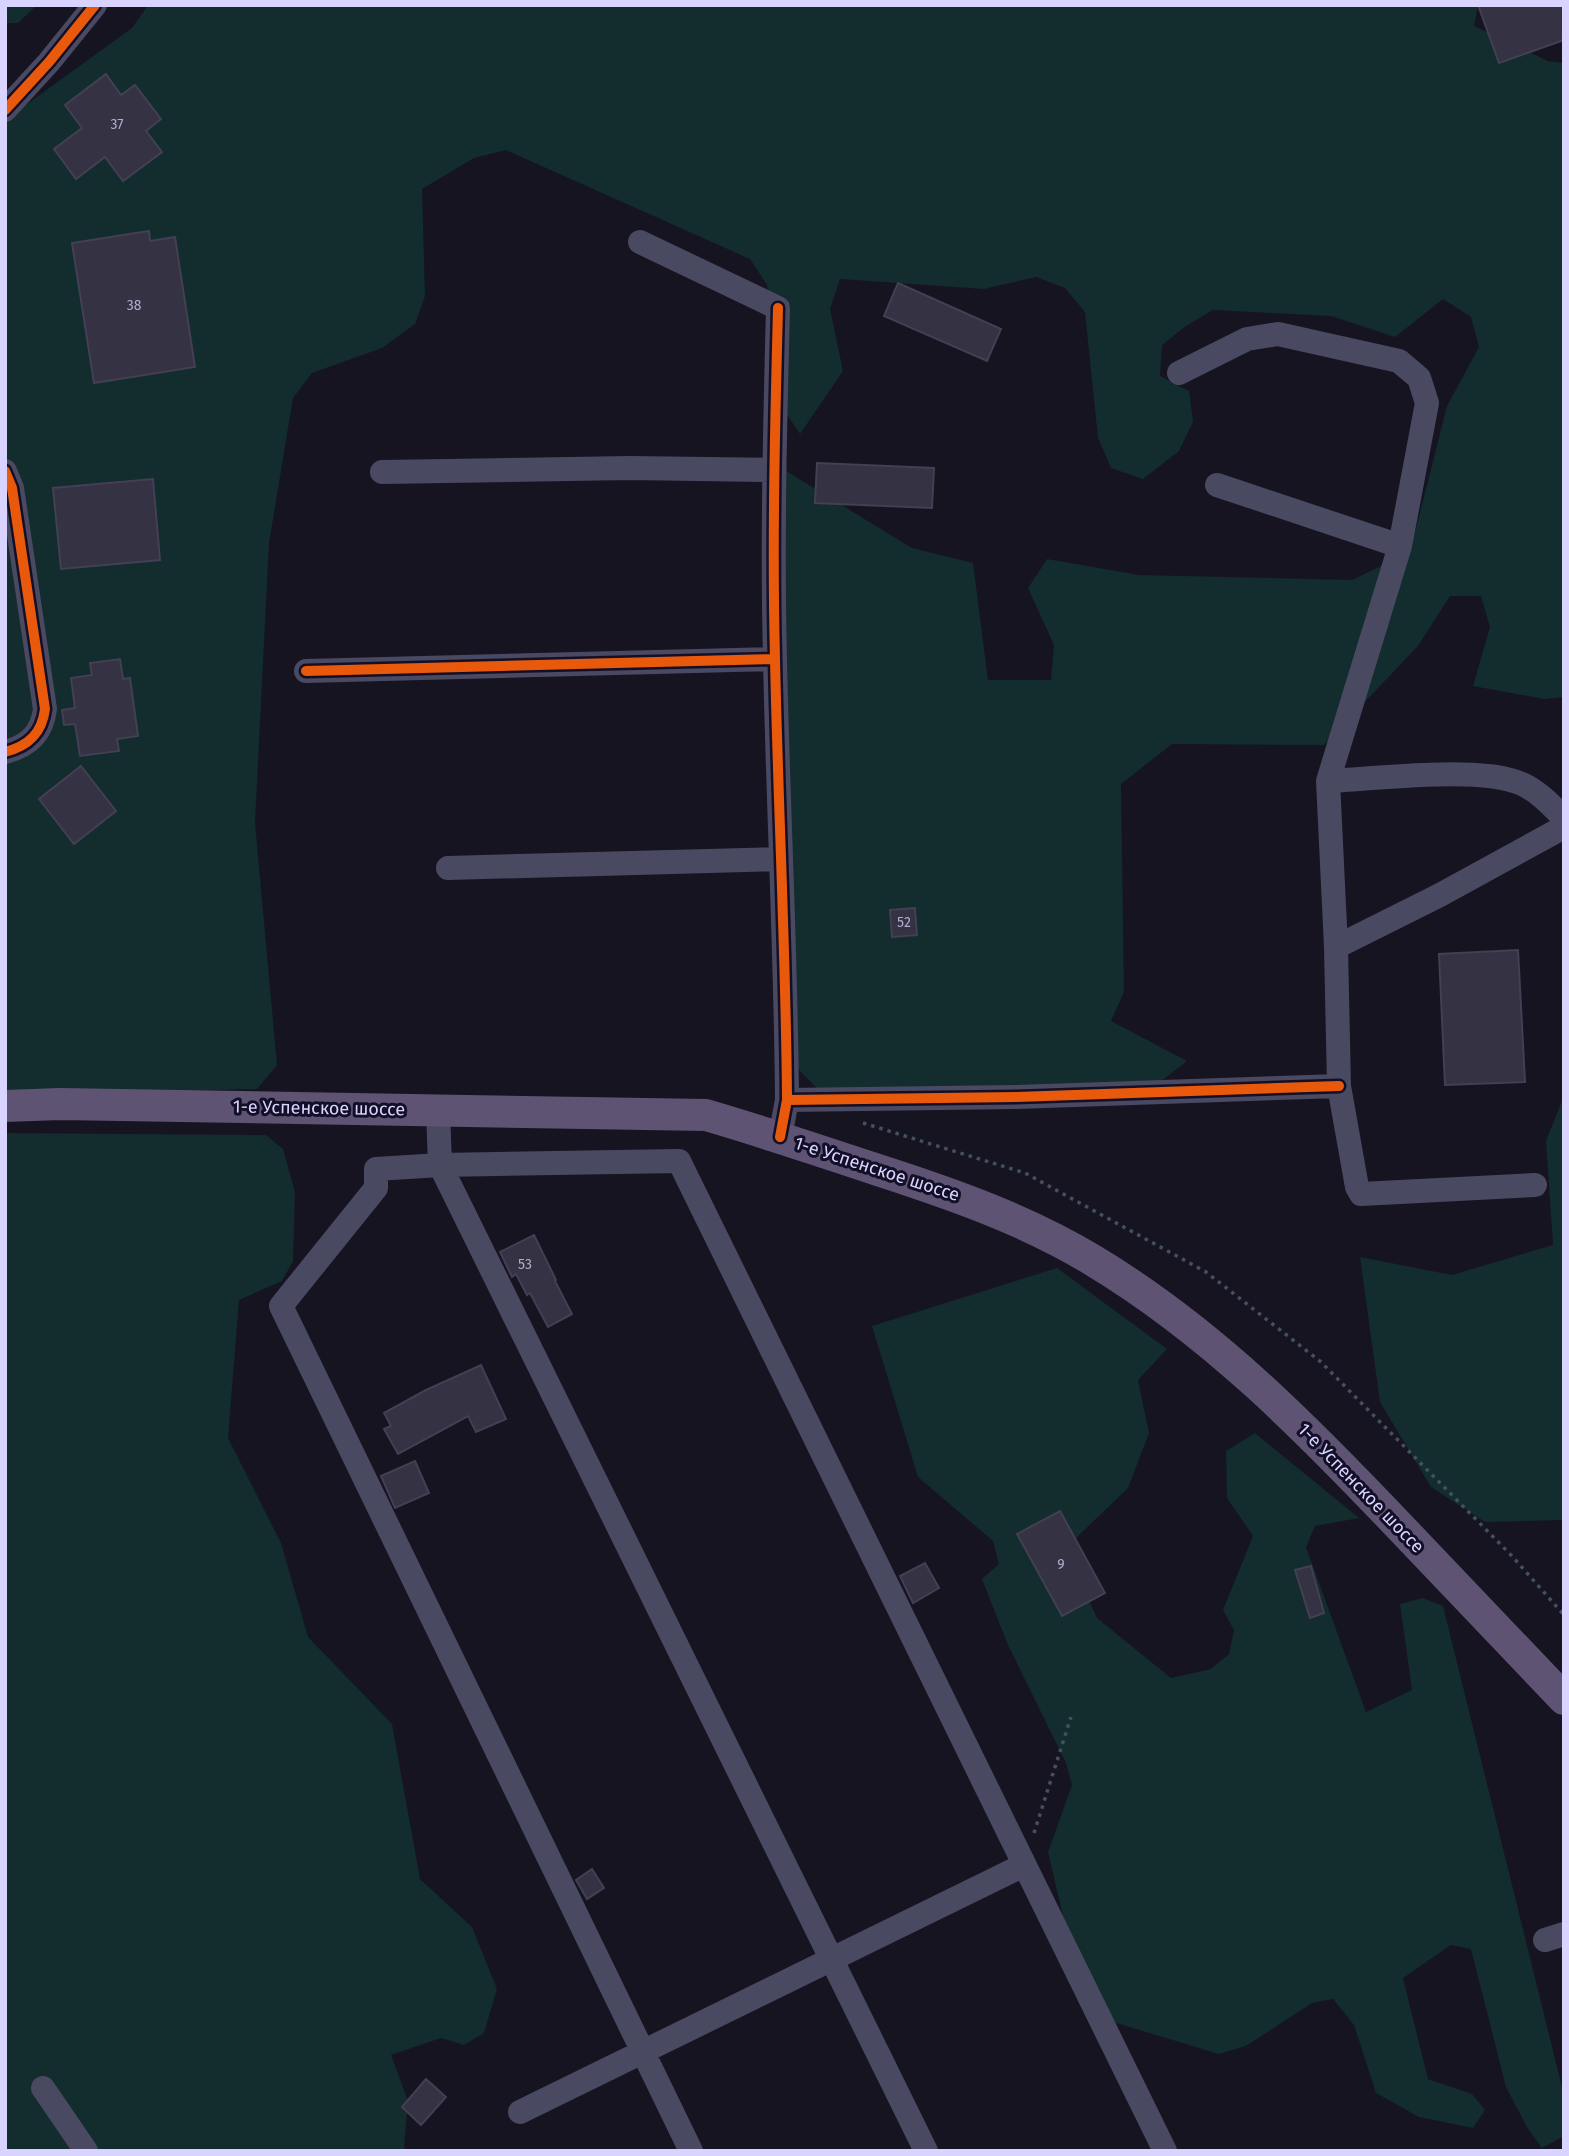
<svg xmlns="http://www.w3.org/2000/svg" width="1569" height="2156" font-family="'Fira Sans',sans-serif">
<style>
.green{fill:#132c2d}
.building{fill:#343243;stroke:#433f54;stroke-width:2}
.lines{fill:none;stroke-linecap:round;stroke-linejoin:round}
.path{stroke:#44505f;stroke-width:3.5;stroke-dasharray:3.5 5;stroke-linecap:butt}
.minor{stroke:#4a4962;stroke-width:24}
.major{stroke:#5e5373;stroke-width:32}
.cycleway-casing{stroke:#130f26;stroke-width:15}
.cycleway{stroke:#e8590c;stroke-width:10}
.labels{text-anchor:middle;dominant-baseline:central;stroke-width:6;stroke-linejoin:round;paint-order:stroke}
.number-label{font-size:14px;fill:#b0acd0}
.street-label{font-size:18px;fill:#d9d4ff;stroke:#130f26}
</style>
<rect width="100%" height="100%" fill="#161421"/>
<!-- green -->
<path class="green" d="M5 5H37L18 23H5Z
M148 5H1478L1474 26 1548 61 1564 63V697L1544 699 1473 686 1490 627 1481 596H1450L1418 646 1324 745 1172 744 1121 784 1124 992 1111 1021 1187 1061 1159 1083 826 1097 794 1065 781 468 912 548 973 563 988 680H1051L1054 645 1028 588 1047 559 1139 575 1352 580 1410 552 1447 406 1479 347 1471 317 1443 299 1395 337 1331 316 1213 310 1186 326 1162 345 1160 376 1189 391 1193 422 1179 451 1143 479 1111 468 1098 438 1085 312 1065 288 1036 277 984 289 840 279 830 309 843 371 800 434 781 406 767 285 750 259 506 150 474 158 422 189 425 296 415 324 382 348 312 373 293 398 269 543 255 823 277 1065 257 1089 5 1095V120L132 28Z
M1564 1096V1520L1485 1522 1431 1487 1380 1402 1360 1257 1452 1275 1553 1245 1546 1141Z
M5 1133 266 1135 283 1149 295 1192 293 1261 282 1281 239 1300 228 1438 281 1543 308 1637 392 1724 420 1879 472 1927 497 1989 484 2033 464 2045 441 2038 391 2055 408 2101 404 2147 407 2151H5Z
M1057 1268 1167 1349 1138 1380 1149 1433 1128 1488 1077 1537 1070 1558 1097 1618 1171 1678 1211 1669 1229 1654 1234 1630 1223 1610 1253 1536 1227 1498 1226 1451 1255 1433 1359 1518 1315 1526 1306 1547 1366 1712 1412 1690 1400 1604 1423 1598 1443 1606 1564 2095V2136L1542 2148 1528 2129 1506 2087 1471 1949 1451 1945 1403 1978 1428 2079 1472 2094 1485 2110 1473 2128 1419 2117 1376 2093 1354 2025 1333 1999 1312 2003 1246 2046 1219 2054 1086 2014 1048 1852 1072 1785 1066 1763 1008 1645 982 1579 999 1564 993 1541 918 1477 872 1326Z"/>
<!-- building -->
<path class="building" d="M1478 5H1564V40L1499 63Z
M106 74 121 95 135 85 161 119 146 131 162 152 123 181 105 157 76 179 54 149 82 128 65 105Z
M149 231 150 241 175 237 195 367 94 383 72 243Z
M898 283 1001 329 987 361 884 316Z
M817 463 934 468 932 508 815 503Z
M153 479 160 560 61 569 53 488Z
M120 659 123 679 130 678 138 736 117 739 119 751 80 756 75 724 64 725 62 710 75 708 71 678 92 675 90 663Z
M81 766 116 811 74 844 39 799Z
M915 908 917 935 892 937 890 910Z
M1518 950 1525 1082 1445 1085 1439 954Z
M534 1235 556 1280 555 1281 572 1314 548 1327 530 1293 527 1295 516 1274 512 1277 500 1252Z
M481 1365 506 1419 476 1432 468 1416 398 1454 384 1429 391 1426 384 1413 426 1390Z
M415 1461 429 1493 395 1508 381 1476Z
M1060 1511 1105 1593 1062 1616 1017 1534Z
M925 1563 939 1588 913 1603 900 1576Z
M1311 1566 1324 1613 1310 1618 1295 1570Z
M592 1869 604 1888 587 1899 576 1880Z
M426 2079 446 2097 421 2125 402 2107Z"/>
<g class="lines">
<!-- path -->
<path class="path" d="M863 1123 1025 1173 1206 1272 1321 1362 1512 1556 1564 1615
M1034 1833 1071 1717"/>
<!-- minor -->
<path class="minor" d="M5 110 49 62 95 5
M640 242 778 308C775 425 772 542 775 659 778 806 786 953 787 1100
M1179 373 1247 339 1278 334 1399 361 1419 378 1427 403 1400 546 1328 781 1336 947 1339 1086 1357 1187 1361 1194 1535 1185
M5 471 12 488 45 709C42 733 29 746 5 752
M382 472 630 468 773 470
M1217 485 1400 546
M306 671 775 659
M1328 781C1376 779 1482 765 1522 784 1538 791 1552 806 1564 818
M448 868 780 859
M1336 947 1440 895 1564 827
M438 1110 440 1165 926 2151
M780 1137 787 1100 1016 1097 1339 1086
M1545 1940 1564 1934
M43 2088 86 2151
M520 2112 1024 1865
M691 2151 281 1306 376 1188V1169L440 1165 679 1161 1165 2151"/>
<!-- major -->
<path class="major" d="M5 1106 60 1104 706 1115C764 1132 821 1151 878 1170 952 1194 1027 1220 1094 1261 1212 1332 1308 1430 1402 1529 1456 1586 1510 1643 1564 1699"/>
<!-- cycleway casing -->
<g class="cycleway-casing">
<path id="cycleway" d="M5 110 49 62 95 5
M778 308C775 425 772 542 775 659 778 806 786 953 787 1100
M5 471 12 488 45 709C42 733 29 746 5 752
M306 671 775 659
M780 1137 787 1100 1016 1097 1339 1086"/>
</g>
<!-- cycleway -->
<use href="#cycleway" class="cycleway"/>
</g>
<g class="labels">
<!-- number labels -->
<g class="number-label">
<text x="117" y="124">37</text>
<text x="134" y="305">38</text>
<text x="904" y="922">52</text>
<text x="525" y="1264">53</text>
<text x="1061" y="1564">9</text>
</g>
<!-- street labels -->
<g class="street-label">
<text transform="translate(319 1108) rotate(1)">1-е Успенское шоссе</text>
<text transform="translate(877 1169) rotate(18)">1-е Успенское шоссе</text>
<text transform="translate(1361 1488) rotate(46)">1-е Успенское шоссе</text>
</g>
</g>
<!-- border -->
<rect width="1569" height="2156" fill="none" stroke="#d9d4ff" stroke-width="14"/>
</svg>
